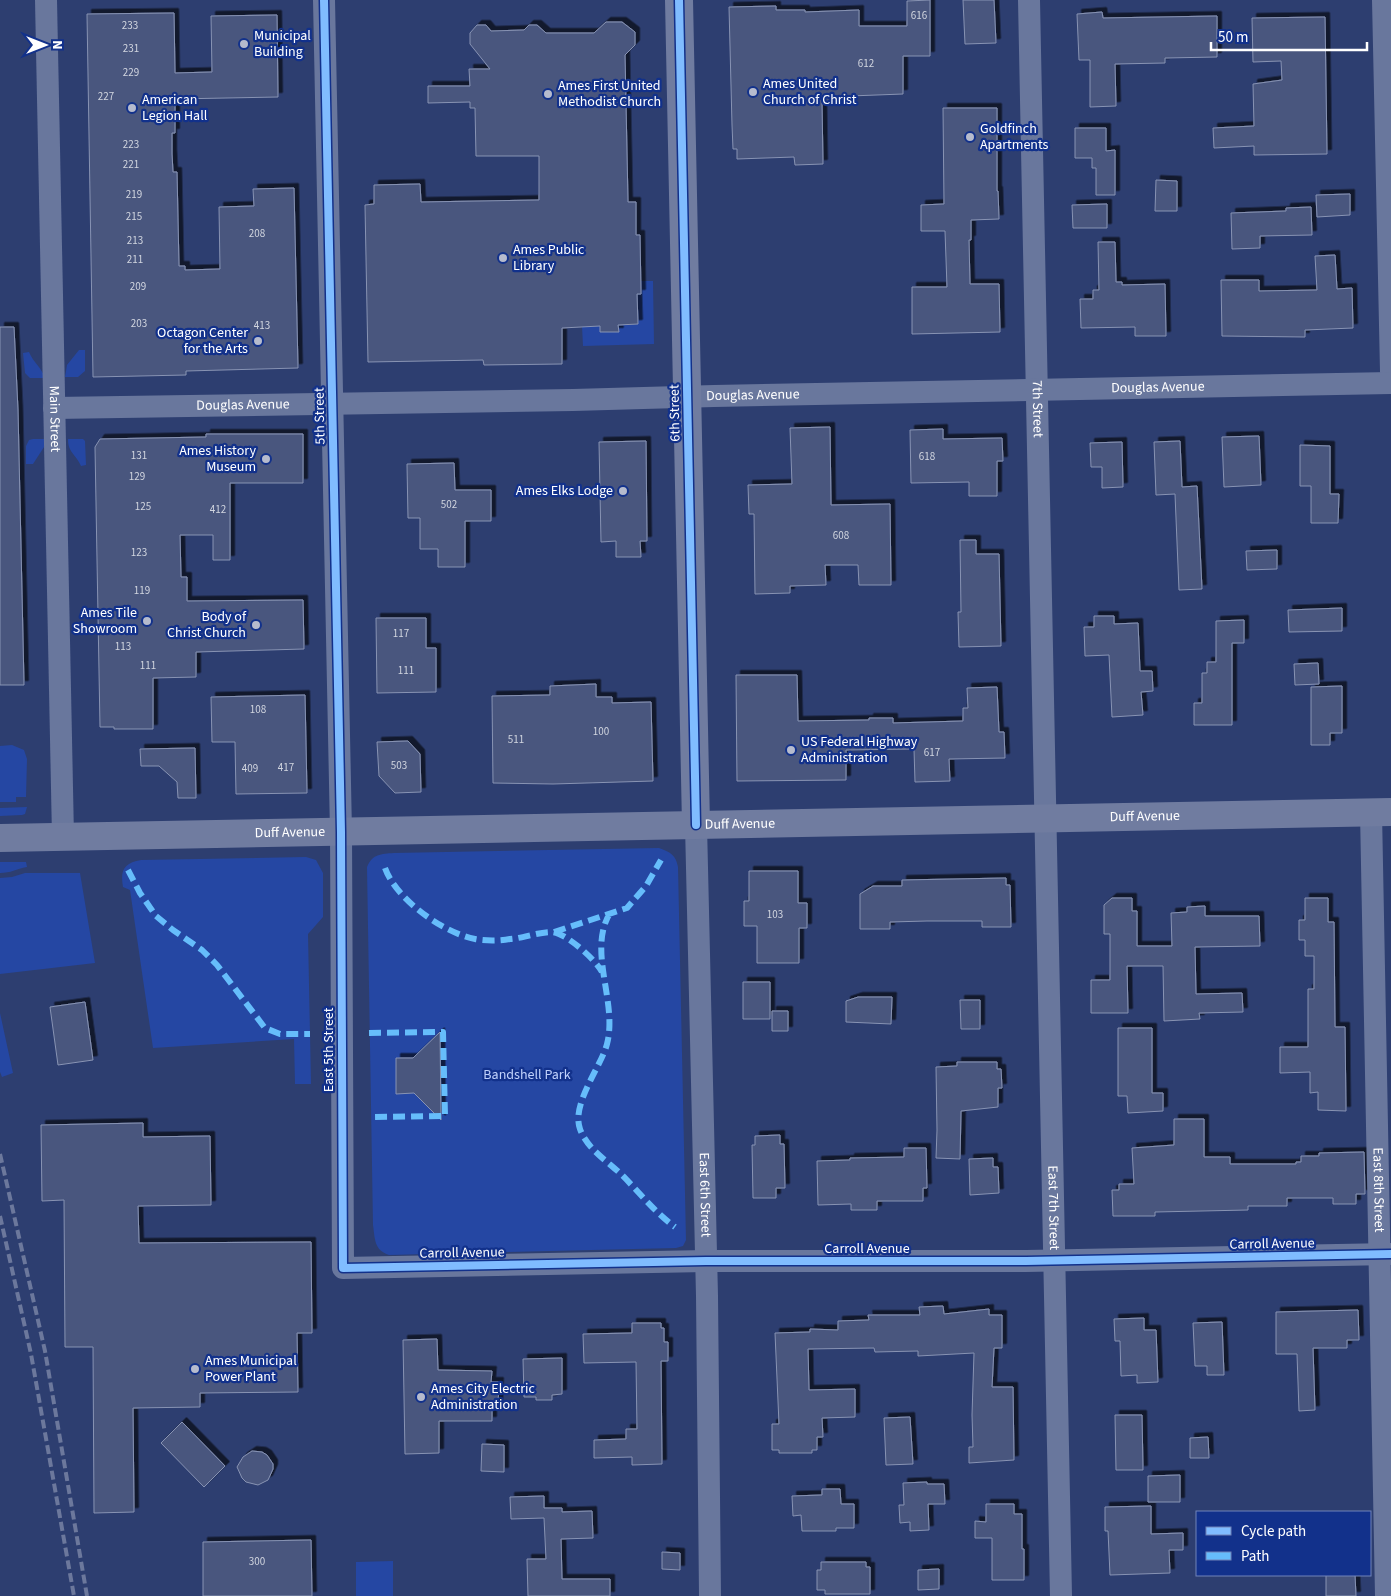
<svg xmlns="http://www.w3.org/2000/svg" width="1391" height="1596" font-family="'Source Sans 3',sans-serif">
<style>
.green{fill:#2547a3}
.building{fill:#48567e;stroke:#8893b3;filter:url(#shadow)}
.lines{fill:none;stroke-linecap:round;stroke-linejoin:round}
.minor{stroke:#69779d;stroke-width:22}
.secondary{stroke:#707ca0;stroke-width:28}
.rail{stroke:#6c789c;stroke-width:4;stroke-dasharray:9 4;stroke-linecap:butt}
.quiet{stroke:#66bdfb;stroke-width:6;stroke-dasharray:12 6;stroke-linecap:butt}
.cycleway-casing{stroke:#12318b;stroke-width:11}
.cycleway{stroke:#80bcff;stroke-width:8}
.poi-dot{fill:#b6bbcd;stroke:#12318b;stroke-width:2}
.labels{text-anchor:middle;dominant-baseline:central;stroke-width:4.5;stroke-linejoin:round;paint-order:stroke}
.number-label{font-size:11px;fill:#d1d5df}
.poi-label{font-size:14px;fill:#fff;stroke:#12318b;text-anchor:start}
.street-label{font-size:14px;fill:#fff;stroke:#12318b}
.park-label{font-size:14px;fill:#c0d1fc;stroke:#12318b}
</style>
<defs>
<filter id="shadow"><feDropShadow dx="4.5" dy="-4.5" stdDeviation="0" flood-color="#0009"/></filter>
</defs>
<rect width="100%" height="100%" fill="#2d3e70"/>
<!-- green -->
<path class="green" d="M641 281H653L654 344 583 346 582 326H600V332H618V325L638 324 637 294H641Z
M79 350H85V371L78 377H65L67 365Z
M29 352C33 362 42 368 45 378H30L25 373 23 353Z
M33 439H46L44 447 33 464H26V446L29 440Z
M68 439H83L85 441 86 465 81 466C76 454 68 453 68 439Z
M12 745 24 750 27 759 26 797H16V802H0V746Z
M27 807 25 814 22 815 0 816V808Z
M659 848C670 852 676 855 678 867L686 1240 683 1246 676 1248 389 1255C374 1250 375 1239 373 1225L367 867C372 854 381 854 394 853Z
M306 857 316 860 323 873V917L308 934 311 1084H295L294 1039 153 1048 130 890 123 887C120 870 124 863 141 860Z
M0 862H26L27 867C16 869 11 873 0 873Z
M25 873H80L95 963 0 974V878L12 877Z
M0 1013 13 1073 2 1077 0 1072Z
M393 1561V1596H356V1562Z"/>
<!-- building -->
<path class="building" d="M930 0V56H903V94L850 96V103H822L823 164 795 165 794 157 737 159V149H733L732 125 729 7 776 6V10H805V12L859 10V26H907V1Z
M963 0H994L996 43 965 44Z
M1102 12 1103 18 1217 16V57L1165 58V63L1115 64 1116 106 1090 107V60H1079L1077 14Z
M174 13 175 73 212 72 211 16 277 15 278 97 175 99V133H172V154L173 172H177L179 266H185V270L220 269 219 207 254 206 253 189 294 188 298 368 186 371V375L93 377 87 14Z
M1325 17 1327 154 1254 155V146L1214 148 1213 128 1254 126 1253 84 1282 80 1281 61 1253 62 1252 18Z
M606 22H622L635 32V45L625 55 628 202H636V235H640L641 294H637L638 324 618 325 619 332H600V326L562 328V364L484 365 483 360 368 362 365 205 374 204V185L420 184 421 202 539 200V156H476L475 108H470V102L428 103V86H470L469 69H490L470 44V33L477 25H486L491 31 524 30 529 25H537L546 33H594Z
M943 108H997V191H998L999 219 971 220V240H969L970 284H999L1000 332 912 334V287H947L945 231H921V205L944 204Z
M1075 128H1106V151L1115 150V195H1096V168H1092V158H1075Z
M1156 180 1177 181V211H1155Z
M1350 194V215L1317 217 1316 195Z
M1107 204V228H1073L1072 205Z
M1311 207 1312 235 1260 236V248L1232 249 1231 213 1286 211V208Z
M1098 242H1115L1116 282H1122V285L1165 284 1166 336H1135V327L1081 328 1080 299H1093V290H1099Z
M1335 255 1337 289 1352 288 1353 328 1305 330V337L1222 336 1221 280H1259V291L1317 290 1315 256Z
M0 327H14L18 410 24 685H0Z
M830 427 831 505 890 504 891 585H859L858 565H825L826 585 790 586V593L755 594 754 514H749L748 485 792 484 790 428Z
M943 429V439L1002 438 1003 461H997V496H969V482L911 483 910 430Z
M206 434H303V483H230V560H213V535H180L181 577H187V601L303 600 304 649 196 652V677L153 678V729H114V727H100L95 447 100 439 206 437Z
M1259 436 1261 485 1224 487 1222 437Z
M646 441 647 541H640L641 557H616V541L601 542 599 442Z
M1180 441 1182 487 1197 486 1202 589 1179 590 1175 494 1156 495 1154 442Z
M1122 442 1123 487 1102 488V467H1091L1090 443Z
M1300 445 1330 446V494H1339L1338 523H1311V486H1300Z
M454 463 455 490H491V521H465V567H438V549H420V518H408L407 464Z
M960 540H976V554H999L1001 646 959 647 958 612H961Z
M1277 550V569L1247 570 1246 551Z
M1342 608V631L1289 632 1288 610Z
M1094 616H1114V624L1138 623 1140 671H1152L1153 691 1141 692 1143 715 1112 717 1109 655 1085 656 1084 627H1094Z
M376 618H426V648H436V692L377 693Z
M1244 620V643H1232V725H1194V703H1202V673H1207V662H1216V621Z
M1318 663 1319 684 1295 685 1294 664Z
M736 675H797L798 721 869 720V718H893V723L963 721V708H968L967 688 997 687 999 732H1004L1005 758 949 759 950 781 915 782 914 749 846 750V780L737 781Z
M596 684V697H612V703L651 702 653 781 553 784 493 783 492 696 550 695V686Z
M1342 686V733H1330V745H1311V687Z
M305 695 307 793 236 794 235 742H212L211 697Z
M408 741 420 754 421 792 395 793 379 776 377 742Z
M195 748 196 798H178L177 782 159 766H141L140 749Z
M749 871H798V903H807V928H799V963H757V926H744V901H749Z
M1006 878V885H1010L1011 927H982V921H927L890 922V929H860V894L873 886H902V880Z
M1112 898H1132V911H1137V946H1172L1171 913 1187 912V907L1205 906V916H1259L1260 946 1195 947 1196 994 1242 993 1243 1012 1199 1013 1200 1019 1164 1021 1163 966H1127L1128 1013H1091V980H1110V934H1104V905Z
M1305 898H1328V922H1334L1335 1027H1345L1346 1111 1318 1110V1092L1310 1093V1072L1280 1073V1047H1308V989H1314V956H1305V940H1299V920H1305Z
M743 982H770V1019H743Z
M858 997H892L891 1024 846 1022V1001Z
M960 1000H980V1029H961Z
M85 1002 93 1060 58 1065 50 1007Z
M772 1011H788V1031H772Z
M1118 1028H1152V1093H1163V1111L1128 1113 1127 1096H1118Z
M440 1032 441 1120 414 1093 396 1094V1058H413Z
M957 1062H997V1069H1001L1002 1088H998V1107L961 1111 960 1159 936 1158 937 1130 936 1067 957 1066Z
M1174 1119H1204V1157H1230V1164H1296V1162H1301V1156H1319V1153L1364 1152 1365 1194H1356V1204H1333V1198H1287V1206H1248V1210L1155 1212V1216H1113L1112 1190H1119V1184H1134L1132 1148 1174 1145Z
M143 1123V1137L210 1136 211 1205 138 1206 139 1243 311 1242 312 1333H297L298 1392 200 1393V1407L133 1408 134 1512 94 1513 93 1347H65L64 1200 42 1201 41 1125Z
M780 1135V1144H784L785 1188H776V1198H753L752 1145H755V1136Z
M904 1148H926L927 1188H923V1201H877V1210H851V1204L818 1205 817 1161 850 1160V1158L904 1157Z
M993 1158V1167H998L999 1193 970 1195 969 1159Z
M943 1306 944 1314 989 1309V1315H1002V1348H994L992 1387H1013L1014 1460 969 1463V1447H973L972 1415 974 1353 918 1356V1351L875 1352 874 1348 808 1349 809 1390 855 1389V1417L822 1418 823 1437H817V1450H812V1453H779V1450H772V1424H779L775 1333 810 1332V1329L838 1330V1321L869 1320 868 1315H920L919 1307Z
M1358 1310 1359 1340H1347V1348H1313L1315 1410 1299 1411 1297 1354H1276V1312Z
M1144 1318V1330H1156L1158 1382 1137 1383V1375L1121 1376 1120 1341H1115L1114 1319Z
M1222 1322 1224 1375H1207V1366H1195L1193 1323Z
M632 1323H661V1328H664V1342H668V1361H661L662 1464 632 1465V1457L594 1458V1440L626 1439V1429H637L636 1362 584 1363 583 1334 632 1333Z
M437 1339 438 1370 492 1371 491 1382H499L498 1404H492V1421H439V1453L405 1454 403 1340Z
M562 1358V1394L552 1395V1400H536V1397H524L523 1359Z
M1115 1415H1142L1143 1470H1116Z
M910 1417 913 1464 886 1465 884 1418Z
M182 1422 225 1466 204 1487 161 1443Z
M1208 1437 1209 1458H1190V1438Z
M482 1444 504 1445V1472L481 1471Z
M252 1451 262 1452 267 1455 273 1464V1469L268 1480 258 1485 246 1482 242 1478 237 1467 243 1457Z
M1180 1475V1502H1148V1476Z
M927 1482V1484H944L945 1504H928L929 1530 910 1531V1522L900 1523 899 1505H904L903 1483Z
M822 1489H840L841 1504H854V1528H836V1531H802L801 1515 793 1516 792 1496 822 1495Z
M544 1496V1508H562V1512L592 1511 593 1538 561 1539 562 1579H610V1596H528L527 1559H546L544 1518 511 1519 510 1497Z
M986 1504H1014V1514H1022V1549H1024V1580H992V1538H975V1521L986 1522Z
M1151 1506V1534L1183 1533V1550H1169L1170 1573 1110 1575 1108 1531H1105V1507Z
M311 1540 312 1596H203V1542Z
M662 1552 680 1553V1570L662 1569Z
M821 1562H866V1567H870V1594H825V1590H817V1570H821Z
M939 1569V1589L918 1590V1570Z
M1326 1575H1355L1356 1596H1326Z"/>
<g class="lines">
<!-- minor -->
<g class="minor">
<path id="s1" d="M46 0 63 837"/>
<path d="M324 0 341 832 343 1268 706 1261H1026L1391 1254"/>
<path id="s2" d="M1029 0 1061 1596"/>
<path d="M1383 0 1391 371"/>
<path id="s3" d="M54 408 573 400 714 396 1391 383"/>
<path id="s4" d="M1371 812 1386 1596"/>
<path id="s5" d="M696 825 707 1296 710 1596"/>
</g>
<!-- secondary -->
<g class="secondary">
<path d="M679 0 696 825"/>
<path id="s6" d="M0 838 1391 812"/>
</g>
<!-- rail -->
<path class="rail" d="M0 1154 45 1351 87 1596
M0 1216 31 1354 74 1596"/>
<!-- quiet -->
<path class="quiet" d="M385 868C396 899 443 933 475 939 485 941 500 941 510 939 524 938 538 932 552 932 566 933 596 960 602 972
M128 870 140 893 156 916 173 930 202 950 217 965 265 1028 280 1034H310
M610 913C587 951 618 1002 607 1044 601 1067 571 1104 580 1129 588 1151 611 1163 626 1179 642 1196 656 1213 675 1227
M554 932 627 908 646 886 661 860
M369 1033 443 1032 445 1116 371 1117"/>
<!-- cycleway casing -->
<g class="cycleway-casing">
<path id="cycleway" d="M324 0 341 832 343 1268 706 1261H1026L1391 1254
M679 0 696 825"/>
</g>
<!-- cycleway -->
<use href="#cycleway" class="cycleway"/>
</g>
<!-- markers -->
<g class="poi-dot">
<circle cx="244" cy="44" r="5"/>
<circle cx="753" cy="92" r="5"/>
<circle cx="548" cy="94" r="5"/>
<circle cx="132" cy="108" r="5"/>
<circle cx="970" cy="137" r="5"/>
<circle cx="503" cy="258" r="5"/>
<circle cx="258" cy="341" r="5"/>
<circle cx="266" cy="459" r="5"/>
<circle cx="623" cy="491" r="5"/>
<circle cx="147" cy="621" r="5"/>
<circle cx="256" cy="625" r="5"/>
<circle cx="791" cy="750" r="5"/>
<circle cx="195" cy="1369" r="5"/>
<circle cx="421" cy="1397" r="5"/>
</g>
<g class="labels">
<!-- number labels -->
<g class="number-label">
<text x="919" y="15">616</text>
<text x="130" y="25">233</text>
<text x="131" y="48">231</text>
<text x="866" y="63">612</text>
<text x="131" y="72">229</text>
<text x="106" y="96">227</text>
<text x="131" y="144">223</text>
<text x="131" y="164">221</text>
<text x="134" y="194">219</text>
<text x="134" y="216">215</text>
<text x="257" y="233">208</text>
<text x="135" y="240">213</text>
<text x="135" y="259">211</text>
<text x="138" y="286">209</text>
<text x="139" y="323">203</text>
<text x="262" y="325">413</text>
<text x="139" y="455">131</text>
<text x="927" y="456">618</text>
<text x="137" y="476">129</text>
<text x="449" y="504">502</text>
<text x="143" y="506">125</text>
<text x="218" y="509">412</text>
<text x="841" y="535">608</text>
<text x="139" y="552">123</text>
<text x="142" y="590">119</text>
<text x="401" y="633">117</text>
<text x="123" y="646">113</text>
<text x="148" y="665">111</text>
<text x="406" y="670">111</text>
<text x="258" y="709">108</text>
<text x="601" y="731">100</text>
<text x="516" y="739">511</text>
<text x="932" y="752">617</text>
<text x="399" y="765">503</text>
<text x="286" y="767">417</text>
<text x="250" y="768">409</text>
<text x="775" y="914">103</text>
<text x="257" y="1561">300</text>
</g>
<!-- poi labels -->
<g class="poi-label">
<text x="254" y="36">Municipal<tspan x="254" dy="16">Building</tspan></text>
<text x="763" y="84">Ames United<tspan x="763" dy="16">Church of Christ</tspan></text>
<text x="558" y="86">Ames First United<tspan x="558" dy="16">Methodist Church</tspan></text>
<text x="142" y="100">American<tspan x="142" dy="16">Legion Hall</tspan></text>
<text x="980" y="129">Goldfinch<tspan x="980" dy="16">Apartments</tspan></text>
<text x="513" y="250">Ames Public<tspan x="513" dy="16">Library</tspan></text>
<text x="248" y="333" text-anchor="end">Octagon Center<tspan x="248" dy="16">for the Arts</tspan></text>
<text x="256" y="451" text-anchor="end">Ames History<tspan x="256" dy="16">Museum</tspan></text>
<text x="613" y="491" text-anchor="end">Ames Elks Lodge</text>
<text x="137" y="613" text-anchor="end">Ames Tile<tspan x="137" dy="16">Showroom</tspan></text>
<text x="246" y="617" text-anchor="end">Body of<tspan x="246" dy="16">Christ Church</tspan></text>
<text x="801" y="742">US Federal Highway<tspan x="801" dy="16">Administration</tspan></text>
<text x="205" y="1361">Ames Municipal<tspan x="205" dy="16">Power Plant</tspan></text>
<text x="431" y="1389">Ames City Electric<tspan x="431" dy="16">Administration</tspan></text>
</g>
<!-- street labels -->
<g class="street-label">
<text stroke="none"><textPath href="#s3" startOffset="1104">Douglas Avenue</textPath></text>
<text stroke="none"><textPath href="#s3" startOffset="699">Douglas Avenue</textPath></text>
<text stroke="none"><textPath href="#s3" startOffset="189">Douglas Avenue</textPath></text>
<text stroke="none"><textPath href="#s2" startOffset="409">7th Street</textPath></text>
<text transform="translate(675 413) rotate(-91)">6th Street</text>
<text transform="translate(320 416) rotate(-91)">5th Street</text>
<text stroke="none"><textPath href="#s1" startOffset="419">Main Street</textPath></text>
<text stroke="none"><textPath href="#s6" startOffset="1145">Duff Avenue</textPath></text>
<text stroke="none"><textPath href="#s6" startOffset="740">Duff Avenue</textPath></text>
<text stroke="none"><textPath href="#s6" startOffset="290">Duff Avenue</textPath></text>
<text transform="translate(329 1050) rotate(-90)">East 5th Street</text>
<text stroke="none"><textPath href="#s4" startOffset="378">East 8th Street</textPath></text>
<text stroke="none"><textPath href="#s5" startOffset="370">East 6th Street</textPath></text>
<text stroke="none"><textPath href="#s2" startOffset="1208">East 7th Street</textPath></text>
<text transform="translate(1272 1244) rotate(-1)">Carroll Avenue</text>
<text x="867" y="1249">Carroll Avenue</text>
<text transform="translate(462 1253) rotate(-1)">Carroll Avenue</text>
</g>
<!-- park labels -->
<g class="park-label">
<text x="527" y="1075">Bandshell Park</text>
</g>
</g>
<!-- legend -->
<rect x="1196" y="1511" width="175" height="65" fill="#12318b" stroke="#7183b9"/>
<rect x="1206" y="1527" width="25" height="8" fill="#80bcff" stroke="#7183b9"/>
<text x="1241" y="1536" font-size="15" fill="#ffffff">Cycle path</text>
<rect x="1206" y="1552" width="25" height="8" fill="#66bdfb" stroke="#7183b9"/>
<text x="1241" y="1561" font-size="15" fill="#ffffff">Path</text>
<!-- north arrow -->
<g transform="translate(45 45) rotate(90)" stroke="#12318b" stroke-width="4" paint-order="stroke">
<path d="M0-4L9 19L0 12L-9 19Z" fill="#ffffff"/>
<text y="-8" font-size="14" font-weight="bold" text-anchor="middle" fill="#ffffff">N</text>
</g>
<!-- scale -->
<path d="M1211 42v8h156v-8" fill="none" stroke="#ffffff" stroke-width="2.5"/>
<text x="1218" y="42" font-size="15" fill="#ffffff" stroke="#12318b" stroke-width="4" paint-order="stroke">50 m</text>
</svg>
